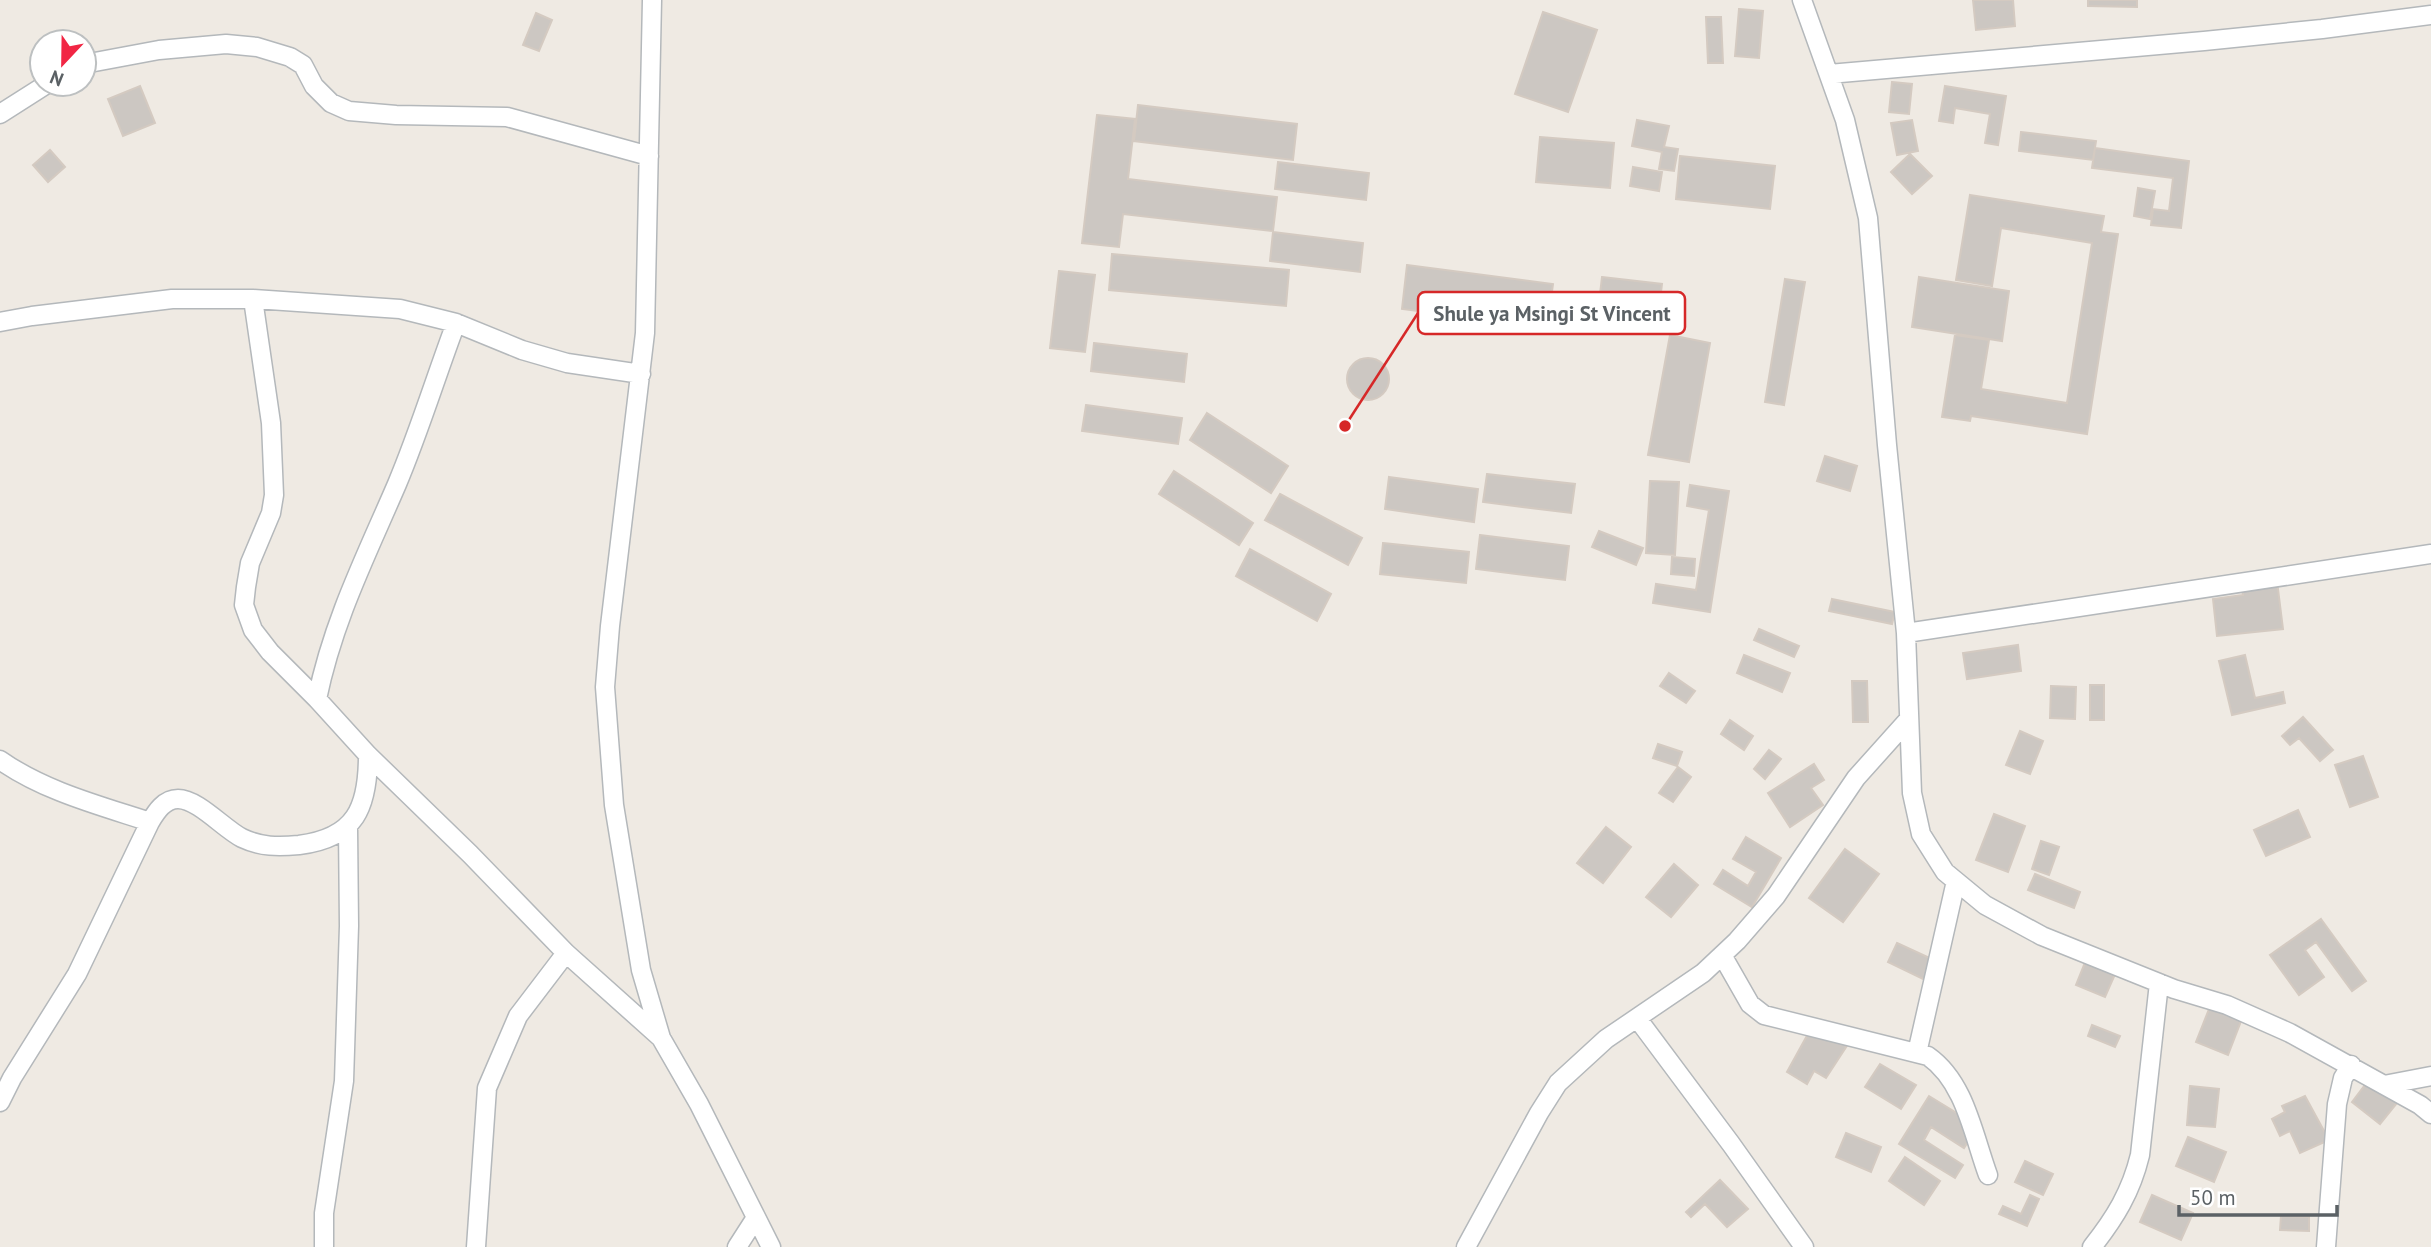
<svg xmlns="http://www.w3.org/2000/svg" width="2431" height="1247" font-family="'PT Sans',sans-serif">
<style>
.building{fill:#ccc7c2;stroke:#d4cac1;stroke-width:2}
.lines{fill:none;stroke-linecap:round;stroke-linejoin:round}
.minor-casing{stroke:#b4b8bb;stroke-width:21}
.minor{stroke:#fff;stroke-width:18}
.leader{fill:none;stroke:#d62828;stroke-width:2.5}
.callout-dot{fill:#d62828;stroke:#fff;stroke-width:2.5}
.callout{fill:#fff;stroke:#d62828;stroke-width:2.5}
.callout-label{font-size:21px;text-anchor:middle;font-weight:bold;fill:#5b6165}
</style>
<rect width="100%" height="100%" fill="#efeae3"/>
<!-- building -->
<path class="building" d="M1973 0H2013L2015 26 1976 30Z
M2088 0H2137V7L2088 6Z
M1739 9 1763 11 1759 58 1735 56Z
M1543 12 1597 30 1568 112 1515 94Z
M536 13 552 20 539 51 523 45Z
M1706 17H1721L1723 63H1708Z
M1892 82 1912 84 1909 114 1889 112Z
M140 86 155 123 123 136 108 99Z
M1945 86 2006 96 1998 145 1985 143 1990 114 1955 108 1953 123 1939 121Z
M1138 105 1297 124 1293 160 1134 141Z
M1097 115 1135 119 1128 179 1277 197 1273 231 1123 214 1119 247 1082 243Z
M1637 120 1669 126 1664 147 1678 149 1674 171 1659 169 1662 152 1632 146Z
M1912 120 1918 151 1897 155 1891 123Z
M2021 132 2096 141 2093 160 2019 151Z
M1540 137 1614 143 1610 188 1536 182Z
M2095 148 2189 161 2181 228 2151 225 2153 209 2169 211 2173 178 2092 168Z
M50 150 65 167 48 182 33 165Z
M1910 154 1932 176 1912 194 1891 172Z
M1680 156 1775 166 1770 209 1676 199Z
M1278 162 1369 173 1366 200 1275 189Z
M1633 167 1662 172 1659 191 1630 186Z
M2138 188 2155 191 2150 219 2134 216Z
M1970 195 2104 216 2101 232 2118 234 2087 434 1971 416 1970 421 1942 417 1955 335 1989 340 1981 389 2067 403 2092 243 2001 228 1992 286 1956 280Z
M1273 232 1363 243 1360 272 1270 261Z
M1112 254 1289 270 1286 306 1109 290Z
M1407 265 1553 284 1547 328 1402 309Z
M1059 271 1095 275 1085 352 1050 348Z
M1602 277 1662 284 1657 326 1597 319Z
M1919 277 2009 291 2002 341 1912 327Z
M1785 279 1805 282 1784 405 1765 402Z
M1670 335 1710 343 1689 462 1648 455Z
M1094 343 1187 354 1184 382 1091 371Z
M1347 379a21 21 0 1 1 42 0a21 21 0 1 1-42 0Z
M1086 405 1182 418 1178 444 1082 431Z
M1207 413 1288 466 1271 493 1190 440Z
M1825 456 1857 466 1850 491 1817 481Z
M1174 471 1253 523 1239 545 1159 494Z
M1487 474 1575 484 1571 513 1483 502Z
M1389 477 1478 489 1474 522 1385 509Z
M1650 481 1679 482 1675 555 1646 553Z
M1690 485 1729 491 1710 612 1653 603 1656 584 1696 590 1709 510 1687 506Z
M1280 494 1362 538 1348 565 1265 520Z
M1599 531 1643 548 1636 565 1592 547Z
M1480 535 1569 546 1565 580 1476 569Z
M1383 543 1469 552 1466 583 1380 574Z
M1250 549 1331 594 1317 621 1236 576Z
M1672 557 1695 559 1694 576 1671 574Z
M2277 581 2283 629 2217 636 2213 599 2243 595 2241 585Z
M1832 599 1895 612 1892 624 1829 611Z
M1759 629 1799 646 1794 657 1754 640Z
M2018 645 2021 671 1967 679 1963 653Z
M1744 655 1790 673 1782 692 1737 673Z
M2245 655 2255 698 2283 692 2285 703 2232 715 2219 661Z
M1669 673 1695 691 1686 703 1660 686Z
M1852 681H1867L1868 722H1853Z
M2090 685H2104V720H2090Z
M2051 686 2076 687 2075 719 2050 718Z
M2303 717 2333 750 2320 761 2299 738 2290 745 2282 736Z
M1730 720 1753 736 1744 750 1721 734Z
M2020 731 2043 741 2030 774 2006 765Z
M1658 744 1682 752 1677 766 1653 758Z
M1769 750 1781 759 1765 779 1754 769Z
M2363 756 2378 797 2350 807 2335 765Z
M1814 764 1824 780 1811 788 1823 805 1790 827 1768 793Z
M1678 767 1691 777 1673 802 1659 793Z
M2298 810 2310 837 2266 856 2254 830Z
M1994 814 2025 826 2008 872 1976 860Z
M1606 827 1631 847 1603 883 1577 863Z
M1746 837 1781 858 1752 907 1714 884 1723 870 1748 886 1756 872 1733 859Z
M2041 841 2059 847 2049 875 2032 869Z
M1845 849 1879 874 1843 922 1809 898Z
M1674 864 1698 885 1671 917 1646 897Z
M2035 874 2080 892 2074 908 2028 890Z
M2321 919 2366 981 2352 991 2316 942 2305 950 2324 977 2299 995 2270 955Z
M1897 943 1934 960 1925 980 1888 962Z
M2086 960 2116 972 2105 997 2076 985Z
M2211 1004 2243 1016 2228 1055 2196 1042Z
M1815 1021 1850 1041 1826 1078 1814 1071 1807 1084 1787 1072Z
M2092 1025 2120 1036 2115 1047 2088 1036Z
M1880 1064 1916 1085 1901 1109 1865 1087Z
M2368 1081 2397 1103 2380 1124 2352 1102Z
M2190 1086 2219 1089 2215 1127 2187 1125Z
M1929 1096 1978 1126 1964 1148 1931 1127 1924 1140 1963 1165 1955 1178 1899 1144Z
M2305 1096 2329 1140 2300 1153 2290 1131 2280 1136 2272 1119 2285 1112 2282 1106Z
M1846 1133 1881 1147 1871 1172 1836 1157Z
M2188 1137 2226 1152 2214 1182 2176 1166Z
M1905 1157 1940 1181 1924 1205 1889 1181Z
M2025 1161 2053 1174 2043 1195 2015 1182Z
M1720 1180 1748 1209 1727 1227 1705 1204 1691 1217 1686 1212Z
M2030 1195 2039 1199 2027 1226 1999 1214 2003 1206 2021 1214Z
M2152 1195 2193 1213 2181 1240 2140 1222Z
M2281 1216 2309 1217V1231L2280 1230Z"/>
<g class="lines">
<!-- minor casing -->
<g class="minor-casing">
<path id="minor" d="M652 0 645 333 610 626 605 687 614 805 641 970 661 1038 699 1104 771 1247
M1802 0 1845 120 1868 218 1887 445 1906 633 1912 793 1921 834 1945 872 1985 905 2042 936 2174 989 2227 1005 2290 1033 2420 1105 2431 1114
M84 64 159 50 226 44 257 47 290 57 303 65 314 86 331 103 349 111 396 115 507 117 649 156
M1829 74 2204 41 2322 29 2431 15
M0 114 47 84
M253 299 271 423 274 495 271 513 250 563 246 587 244 605 253 630 270 652 317 699 368 755 470 854 566 953 661 1038
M0 322 32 316 172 299H253L400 309 456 323 522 350 567 363 641 374
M1906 633 2431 554
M317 699C333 621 366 556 397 484 419 432 436 376 456 323
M0 760C44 791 98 805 150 822
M1722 955 1750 1004 1764 1015 1928 1056C1965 1082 1973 1134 1988 1175
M1637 1018 1731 1144 1804 1247
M1917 1053 1956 881
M2384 1085 2431 1076
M0 1102 12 1078 77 974 150 822C156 812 164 799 178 799 198 799 224 829 242 838 261 847 278 847 299 845 356 838 368 807 368 755
M324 1247V1213L344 1081 349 926 348 827
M476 1247 487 1088 518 1016 566 953
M737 1247 755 1219
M1466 1247 1539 1113 1558 1083 1606 1039 1703 973 1737 941 1776 896 1856 778 1908 720
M2092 1247C2115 1218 2131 1192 2140 1155L2159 983
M2326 1247 2337 1104 2343 1078 2351 1065"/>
</g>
<!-- minor -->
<use href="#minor" class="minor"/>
</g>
<!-- callouts -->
<path class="leader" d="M1345 426L1418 313"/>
<circle class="callout-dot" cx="1345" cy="426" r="7"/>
<rect class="callout" x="1418" y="292" width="267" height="42" rx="7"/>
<g class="callout-label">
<text x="1552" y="321">Shule ya Msingi St Vincent</text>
</g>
<!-- north arrow -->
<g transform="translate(63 63) rotate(202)"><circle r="33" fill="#ffffff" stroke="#bdc0c1" stroke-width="2"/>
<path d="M0-5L12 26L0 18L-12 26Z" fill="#f12644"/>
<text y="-10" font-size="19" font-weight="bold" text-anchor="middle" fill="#5b6165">N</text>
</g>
<!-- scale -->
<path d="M2179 1205v10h158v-10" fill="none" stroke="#5b6165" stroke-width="3.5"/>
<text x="2190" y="1205" font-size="21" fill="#5b6165" stroke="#ffffff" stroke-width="5" paint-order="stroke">50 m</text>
</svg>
